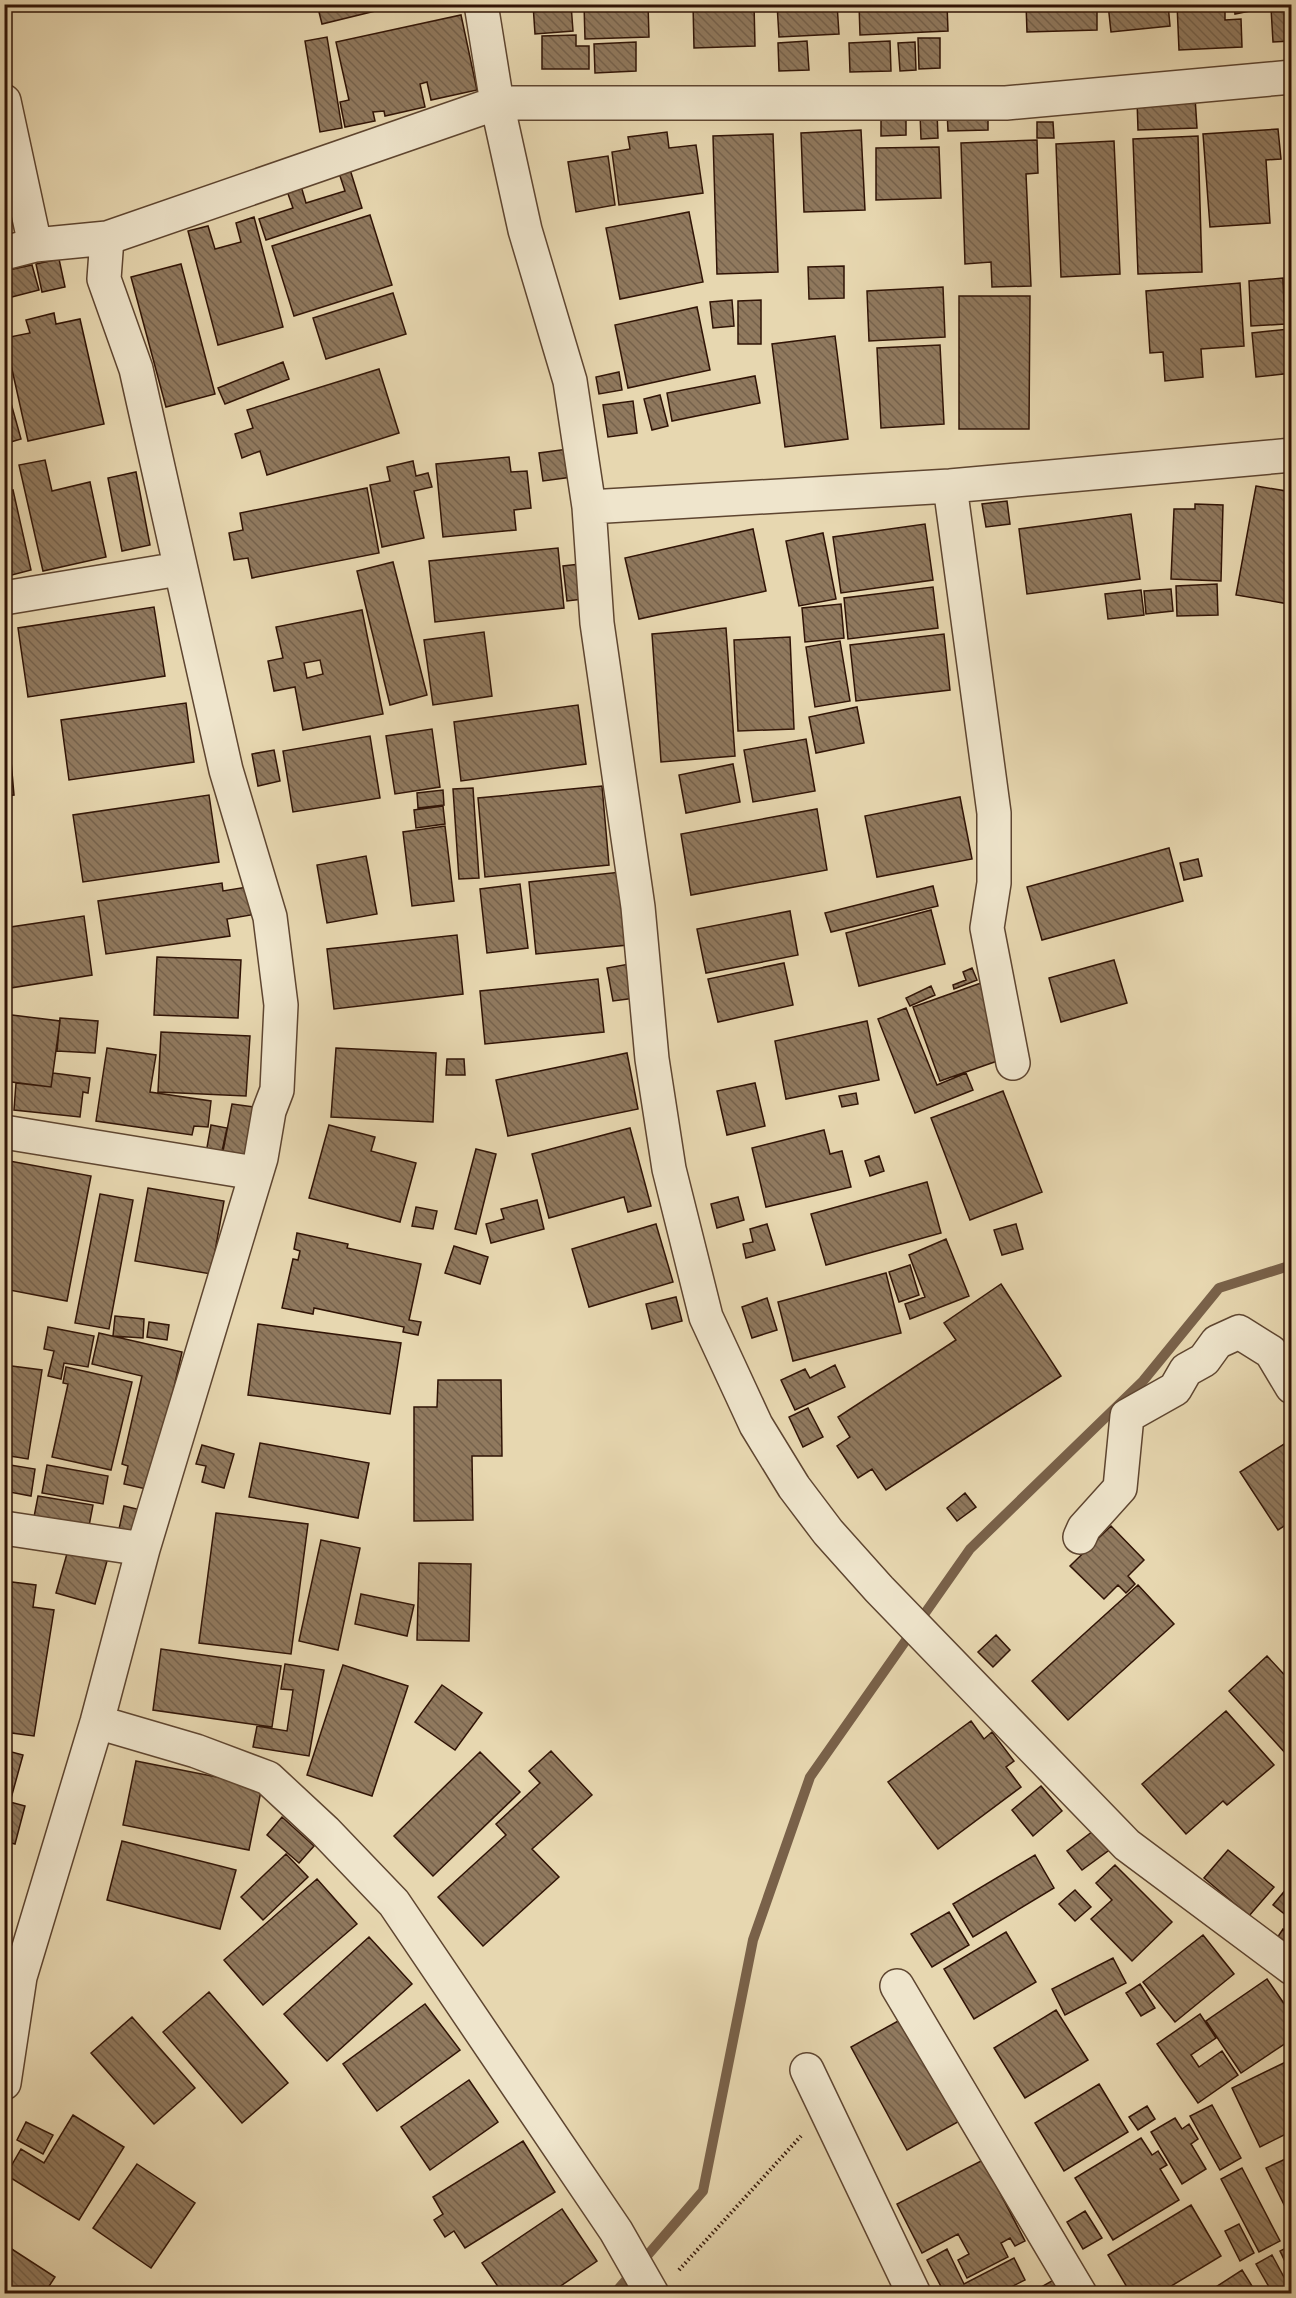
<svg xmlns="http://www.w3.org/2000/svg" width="1296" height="2298" font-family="'IM FELL English',serif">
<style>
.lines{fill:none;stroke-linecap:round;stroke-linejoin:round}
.stream{stroke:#796149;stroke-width:10}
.building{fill:url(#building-back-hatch);stroke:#311406;stroke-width:1.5;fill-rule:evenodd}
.street-casing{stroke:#5e4530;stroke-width:36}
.path{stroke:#311406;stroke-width:4;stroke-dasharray:1.5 3;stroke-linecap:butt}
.street{stroke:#efe5cc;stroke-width:33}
</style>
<defs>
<pattern id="building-back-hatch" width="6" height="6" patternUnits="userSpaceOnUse" patternTransform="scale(1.5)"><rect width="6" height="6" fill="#90795e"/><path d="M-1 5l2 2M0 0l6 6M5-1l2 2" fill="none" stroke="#76624c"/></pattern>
</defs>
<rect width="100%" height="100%" fill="#e7d7b0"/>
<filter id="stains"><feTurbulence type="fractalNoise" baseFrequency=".00333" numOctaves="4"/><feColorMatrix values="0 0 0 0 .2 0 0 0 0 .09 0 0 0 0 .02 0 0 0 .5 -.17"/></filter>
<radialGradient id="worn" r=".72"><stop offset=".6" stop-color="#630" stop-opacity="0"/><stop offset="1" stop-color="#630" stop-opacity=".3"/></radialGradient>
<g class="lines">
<!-- stream -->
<path class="stream" d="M614 2294 703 2191 753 1940 810 1777 970 1549 1143 1381 1219 1288 1292 1265"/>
</g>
<!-- building -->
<path class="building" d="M317 4H404L322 24Z
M533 4H571L573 31 535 34Z
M584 4H648L649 37 585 39Z
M693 4H754L755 46 694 48Z
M777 4H837L839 34 779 37Z
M859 4H947L948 31 860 35Z
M1026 4H1097V30L1027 32Z
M1108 4H1168L1170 26 1111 32Z
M1177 4H1225V20L1241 19 1242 47 1179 50Z
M1234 4H1259L1260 9 1235 14Z
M1292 7V41L1273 42 1271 8Z
M461 15 477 90 431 100 427 82 420 84 425 107 385 116 384 111 373 112 375 121 345 127 340 102 349 100 336 42Z
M576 35V46H589V69H542V36Z
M327 37 342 128 320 132 305 41Z
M918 38H940V68L919 69Z
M807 41 809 70 779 71 778 43Z
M890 41 891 71 850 72 849 43Z
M636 42V71L595 73 594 44Z
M915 42 916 70 900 71 898 43Z
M1195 97 1197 128 1138 130 1137 100Z
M988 110V130L948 131 947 111Z
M881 112H906V135L881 136Z
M937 112 938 138 921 139 920 113Z
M1037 122H1053L1054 138H1037Z
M1278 129 1281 159 1266 160 1270 223 1210 227 1203 134Z
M861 130 865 210 804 212 801 133Z
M667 132 669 148 696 145 703 193 619 205 612 152 630 149 628 137Z
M773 134 778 272 717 274 713 136Z
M1198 136 1202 272 1138 274 1133 139Z
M1037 140 1038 173 1026 174 1031 286 992 287 991 262 965 264 961 143Z
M1114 141 1120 274 1061 277 1056 144Z
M939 147 941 198 876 200V148Z
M608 156 615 205 576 212 568 162Z
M348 163 362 208 266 240 259 219 293 208 287 191 301 186 306 203 345 191 337 167Z
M689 212 703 282 620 299 606 228Z
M370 215 392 285 294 316 272 246Z
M254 217 283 327 218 345 188 231 208 226 215 249 241 242 236 223Z
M59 259 65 287 42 292 36 264Z
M181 264 215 394 166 407 131 277Z
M32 265 39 290 4 299V271Z
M844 266V298L809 299 808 267Z
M1283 278 1285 324 1251 326 1249 281Z
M1240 283 1244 346 1201 349 1203 377 1165 381 1163 352 1150 353 1146 291Z
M943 287 945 337 869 341 867 291Z
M393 293 406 334 326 359 313 318Z
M959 296H1030L1029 429H959Z
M732 300 734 326 713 328 710 302Z
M761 300V344H738V301Z
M697 307 710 370 628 388 615 325Z
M54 313 56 324 80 319 104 424 28 441 5 338 30 333 26 320Z
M1289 329 1292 373 1256 377 1252 333Z
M835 336 848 439 785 447 772 344Z
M940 345 944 424 881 428 877 348Z
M283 362 289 379 225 404 218 388Z
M379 369 399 433 267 475 260 451 242 458 235 434 253 428 247 410Z
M619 372 622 390 599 394 596 377Z
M755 376 760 403 672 421 667 393Z
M660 395 668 426 652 430 644 399Z
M9 396 21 439 4 444V397Z
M633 401 637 433 608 437 603 405Z
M568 449 572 477 543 481 539 453Z
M509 457 511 472 527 471 531 508 514 510 516 530 443 537 436 464Z
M45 460 52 491 90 482 106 557 43 571 19 465Z
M413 461 416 476 428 473 432 487 414 491 424 538 382 547 370 485 390 481 387 467Z
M136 472 150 545 122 551 108 478Z
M1256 486 1292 492 1289 604 1236 595Z
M367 488 379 553 252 578 248 558 234 560 229 533 243 530 240 513Z
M13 490 31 570 4 577V492Z
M1007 501 1010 524 986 527 982 504Z
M1195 504 1223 505 1221 581 1171 579 1174 509H1195Z
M1131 514 1140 579 1027 594 1019 529Z
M925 524 933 580 841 593 833 537Z
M753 529 766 591 639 619 625 558Z
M823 533 836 599 799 606 786 541Z
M558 548 564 608 435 622 429 561Z
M393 562 427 695 390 705 357 571Z
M580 564 583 599 567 601 563 566Z
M1217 584 1218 615 1177 616 1176 586Z
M933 587 938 628 848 639 844 598Z
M1171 589 1173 611 1146 614 1144 591Z
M1141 590 1144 615 1108 619 1105 594Z
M841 604 844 638 805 642 802 608Z
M154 607 165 676 28 697 18 628Z
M362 610 383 714 303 730 295 687 274 691 268 661 283 658 276 627ZM320 660 323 674 307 678 304 663Z
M726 628 735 756 661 762 652 634Z
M484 632 492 696 433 705 424 640Z
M944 634 950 690 856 701 850 645Z
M790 637 794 729 738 731 734 640Z
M840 641 850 701 815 707 806 647Z
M186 703 194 762 69 780 61 720Z
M578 705 586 764 461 781 454 722Z
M857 707 864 743 816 753 809 717Z
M432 729 440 787 395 794 386 736Z
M370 736 380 798 293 812 283 751Z
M4 738H9L14 795 4 796Z
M806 739 815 791 753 802 744 750Z
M274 750 280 781 258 786 252 754Z
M733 764 740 802 686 813 679 775Z
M602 786 609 865 485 877 478 798Z
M473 788 479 878 459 879 453 789Z
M443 790 444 805 418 808 417 793Z
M209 795 219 862 83 882 73 815Z
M960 797 972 859 877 877 865 816Z
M443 806 445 824 416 828 414 810Z
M817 809 827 870 691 895 681 834Z
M445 826 454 901 412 906 403 832Z
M1169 848 1183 901 1042 940 1027 887Z
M366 856 377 914 327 923 317 865Z
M1198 859 1202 876 1184 880 1180 863Z
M621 872 628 945 536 954 529 882Z
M222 883 223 891 247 887 251 915 227 919 230 936 106 954 98 901Z
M520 884 528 948 487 953 480 889Z
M933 886 938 906 831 932 825 913Z
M931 910 945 964 859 986 846 933Z
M790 911 798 955 706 973 697 929Z
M84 916 92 975 4 989V928Z
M457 935 463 994 334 1009 327 949Z
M157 957 241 960 238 1018 154 1015Z
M1114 960 1127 1003 1061 1022 1049 978Z
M784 963 793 1005 718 1022 708 979Z
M629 964 635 998 613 1001 607 968Z
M972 968 977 980 954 989 953 985 966 980 963 972Z
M598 979 604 1032 485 1044 480 991Z
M981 983 1006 1058 940 1081 913 1007Z
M931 986 935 995 910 1006 906 998Z
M906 1008 937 1085 966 1073 973 1090 915 1113 878 1019Z
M4 1014 60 1021 51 1087 4 1081Z
M60 1018 98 1021 95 1053 57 1051Z
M867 1021 879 1080 786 1099 775 1041Z
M161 1032 250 1036 246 1096 158 1092Z
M107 1048 156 1055 150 1092 211 1101 208 1127 194 1126 192 1135 96 1121Z
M336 1048 436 1053 433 1122 331 1117Z
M627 1053 638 1109 508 1136 496 1080Z
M447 1059H464L465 1075H446Z
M53 1073 90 1078 88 1093 83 1092 80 1117 14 1110 16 1083 51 1087Z
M755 1083 765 1126 727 1135 717 1091Z
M1003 1091 1042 1192 970 1220 931 1118Z
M856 1093 858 1104 842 1107 839 1096Z
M232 1104 262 1108 254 1156 223 1151Z
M211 1125 227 1128 221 1156 206 1153Z
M329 1125 375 1137 371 1151 416 1163 400 1222 309 1198Z
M630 1128 651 1206 628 1212 624 1197 549 1218 532 1154Z
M824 1130 830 1154 842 1151 851 1187 766 1207 752 1148Z
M476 1149 496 1154 476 1234 455 1229Z
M879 1156 884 1171 870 1176 865 1161Z
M4 1160 91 1176 67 1301 4 1289V1211L8 1190 4 1189Z
M927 1182 941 1233 826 1265 811 1214Z
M148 1188 224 1201 211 1274 135 1261Z
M100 1194 133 1200 109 1329 75 1323Z
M738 1197 744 1220 717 1228 711 1204Z
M537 1200 544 1229 491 1243 486 1224 504 1219 501 1209Z
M416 1207 437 1211 433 1229 412 1226Z
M656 1224 673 1282 589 1307 572 1249Z
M767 1224 775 1250 746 1258 743 1244 753 1242 750 1229Z
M1016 1224 1023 1249 1002 1255 994 1230Z
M297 1233 348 1244 347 1248 421 1264 409 1320 421 1322 418 1335 403 1332 404 1327 314 1308 313 1314 282 1308 293 1259 298 1260 300 1251 294 1249Z
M946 1239 969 1296 910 1319 905 1304 925 1297 909 1255Z
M454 1246 488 1257 480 1284 445 1273Z
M910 1265 919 1295 899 1302 889 1272Z
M886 1273 901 1333 793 1361 778 1302Z
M1001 1284 1061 1376 886 1490 872 1469 858 1478 837 1446 850 1437 838 1417 956 1340 944 1323Z
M676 1297 682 1321 652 1329 646 1304Z
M767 1298 777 1330 752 1338 742 1307Z
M115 1316 144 1319 143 1338 113 1336Z
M149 1322 169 1325 167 1340 147 1337Z
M258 1324 401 1343 390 1414 248 1395Z
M48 1327 94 1336 88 1367 64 1363 61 1379 48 1376 54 1351 44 1349Z
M99 1333 182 1352 151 1490 124 1484 128 1466 122 1464 142 1376 92 1364Z
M4 1365 42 1370 28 1459 4 1455Z
M835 1365 845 1387 795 1410 781 1380 805 1369 810 1378Z
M66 1367 132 1382 111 1470 52 1457 68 1384 63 1383Z
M438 1380H501L502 1456H472L473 1520 414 1521V1407H437Z
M808 1408 823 1437 803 1447 789 1417Z
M1292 1439V1521L1278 1530 1240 1472Z
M260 1443 369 1463 358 1518 249 1497Z
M202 1445 234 1454 224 1488 202 1482 206 1466 196 1464Z
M4 1464 35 1469 31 1496 4 1491Z
M47 1465 108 1476 103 1504 42 1493Z
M965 1493 976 1507 957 1521 947 1508Z
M38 1496 93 1505 89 1526 34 1517Z
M124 1506 141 1510 135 1533 119 1529Z
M216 1513 308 1524 291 1654 199 1643Z
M1111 1526 1144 1560 1128 1576 1135 1584 1126 1593 1118 1585 1104 1599 1070 1566Z
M321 1540 360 1548 338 1650 299 1641Z
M68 1550 107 1561 95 1604 56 1593Z
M419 1563 471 1564 469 1641 417 1640Z
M12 1582 36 1585 33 1607 54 1610 34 1736 4 1732V1603L9 1604Z
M1138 1585 1174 1624 1068 1720 1032 1681Z
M361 1594 414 1605 407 1636 355 1624Z
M996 1635 1010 1650 993 1667 978 1652Z
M161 1649 281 1666 272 1727 153 1710Z
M1267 1656 1292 1683V1751L1287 1755 1229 1691Z
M285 1664 324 1670 309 1756 253 1747 257 1726 287 1731 293 1690 281 1689Z
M343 1665 408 1686 372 1796 307 1775Z
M442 1685 482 1713 455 1750 415 1722Z
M1226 1711 1274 1765 1227 1805 1223 1801 1186 1834 1142 1784Z
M971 1721 984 1739 992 1732 1014 1761 1006 1767 1021 1787 938 1849 888 1782Z
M4 1750 23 1755 10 1802 25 1806 15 1844 4 1841Z
M551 1751 592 1795 532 1849 559 1877 483 1946 438 1897 506 1835 496 1824 540 1783 529 1771Z
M480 1752 520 1792 433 1876 394 1836Z
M136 1761 262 1786 249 1850 123 1825Z
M1041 1786 1062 1811 1033 1836 1012 1810Z
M282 1817 314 1846 299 1863 267 1835Z
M1097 1828 1112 1848 1082 1870 1067 1851Z
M122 1841 236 1870 220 1929 107 1900Z
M1228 1850 1274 1887 1249 1916 1204 1878Z
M286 1854 308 1877 263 1920 241 1897Z
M1035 1855 1054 1888 973 1937 953 1904Z
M1115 1865 1172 1922 1132 1961 1091 1919 1112 1900 1096 1883Z
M4 1874 9 1875 4 1891Z
M317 1879 357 1924 263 2005 224 1960Z
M1292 1882V1920L1273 1905Z
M1075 1890 1091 1907 1075 1921 1059 1904Z
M949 1912 969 1945 932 1967 911 1934Z
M1283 1929 1292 1934V1942L1287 1949 1275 1941Z
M1006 1932 1036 1982 974 2019 944 1969Z
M1203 1935 1234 1974 1175 2022 1143 1982Z
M369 1937 412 1984 327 2061 284 2014Z
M1113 1958 1126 1983 1065 2015 1052 1989Z
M1267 1979 1292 2015V2039L1241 2073 1206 2021Z
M1140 1984 1155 2008 1141 2016 1126 1993Z
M209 1992 288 2083 242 2123 163 2032Z
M425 2004 460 2050 377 2111 343 2064Z
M1056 2010 1088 2060 1025 2098 994 2048Z
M1200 2014 1216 2038 1191 2055 1199 2067 1222 2051 1238 2075 1198 2103 1157 2044Z
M909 2015 965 2118 907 2150 851 2047Z
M132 2017 195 2088 154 2124 91 2053Z
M1292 2059V2131L1260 2147 1232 2088Z
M469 2080 498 2122 430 2170 401 2127Z
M1099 2084 1128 2132 1064 2171 1035 2123Z
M1212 2105 1241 2158 1220 2170 1190 2116Z
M1147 2106 1155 2119 1138 2130 1129 2117Z
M73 2115 124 2147 79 2220 6 2175 21 2149 44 2163Z
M1175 2118 1182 2129 1189 2124 1198 2139 1191 2144 1206 2169 1182 2184 1151 2132Z
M26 2122 53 2135 43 2154 17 2140Z
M1141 2138 1152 2155 1158 2151 1167 2165 1160 2169 1179 2200 1113 2240 1075 2178Z
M523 2141 555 2192 465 2248 454 2231 445 2237 434 2220 443 2214 433 2197Z
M1292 2156V2221L1266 2168Z
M983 2160 1025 2241 1015 2246 1010 2238 1001 2243 1008 2257 967 2278 958 2260 969 2254 958 2234 922 2253 897 2204Z
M137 2164 195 2203 151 2268 93 2228Z
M1242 2168 1280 2241 1259 2252 1221 2179Z
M1191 2205 1221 2256 1158 2294H1131L1108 2255Z
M562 2209 597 2261 549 2294H503L482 2263Z
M1085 2211 1102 2238 1083 2249 1067 2222Z
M1239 2224 1254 2253 1240 2261 1225 2231Z
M4 2244 55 2277 44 2294H4Z
M1292 2245V2271L1290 2272 1280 2251Z
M947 2249 964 2284 1014 2258 1025 2280 997 2294H945L927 2260Z
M1272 2255 1292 2292V2294H1273L1256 2264Z
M1242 2270 1257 2294H1205Z
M1057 2278 1065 2294H1029Z"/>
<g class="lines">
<!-- street casing -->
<g class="street-casing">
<path id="street" d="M481 4 497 103 525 230 570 381 589 507 597 623 638 907 652 1059 669 1169 706 1317 756 1425 794 1487 828 1532 879 1589 1127 1845 1292 1968
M4 101 35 245
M4 253 35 245 107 238 497 103H1006L1292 77
M950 486 994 813V883L987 928 1013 1063
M589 507 950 486 1292 455
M4 598 179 569
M4 1132 255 1173
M4 1528 143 1549
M1080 1537 1084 1528 1120 1488 1127 1416 1175 1389 1186 1370 1204 1360 1217 1342 1239 1332 1271 1352 1292 1387
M97 1722 196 1751 268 1778 325 1831 394 1903 616 2231 652 2294
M897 1986 1080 2294
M807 2070 914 2294
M4 2083 20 1977 97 1722 143 1549 261 1158 269 1111 277 1090 281 1005 270 917 226 770 136 369 104 279 107 238"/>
</g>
<!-- path -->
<path class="path" d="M679 2270 801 2136"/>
<!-- street -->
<use href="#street" class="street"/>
</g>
<!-- margin -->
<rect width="1296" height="2298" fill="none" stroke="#e7d7b0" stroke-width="24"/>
<rect x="6" y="6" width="1284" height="2286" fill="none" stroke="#311406" stroke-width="3"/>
<rect x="12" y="12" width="1272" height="2274" fill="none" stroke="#311406" stroke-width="1.5"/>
<rect width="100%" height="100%" filter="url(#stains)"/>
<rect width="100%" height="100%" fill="url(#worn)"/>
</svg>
